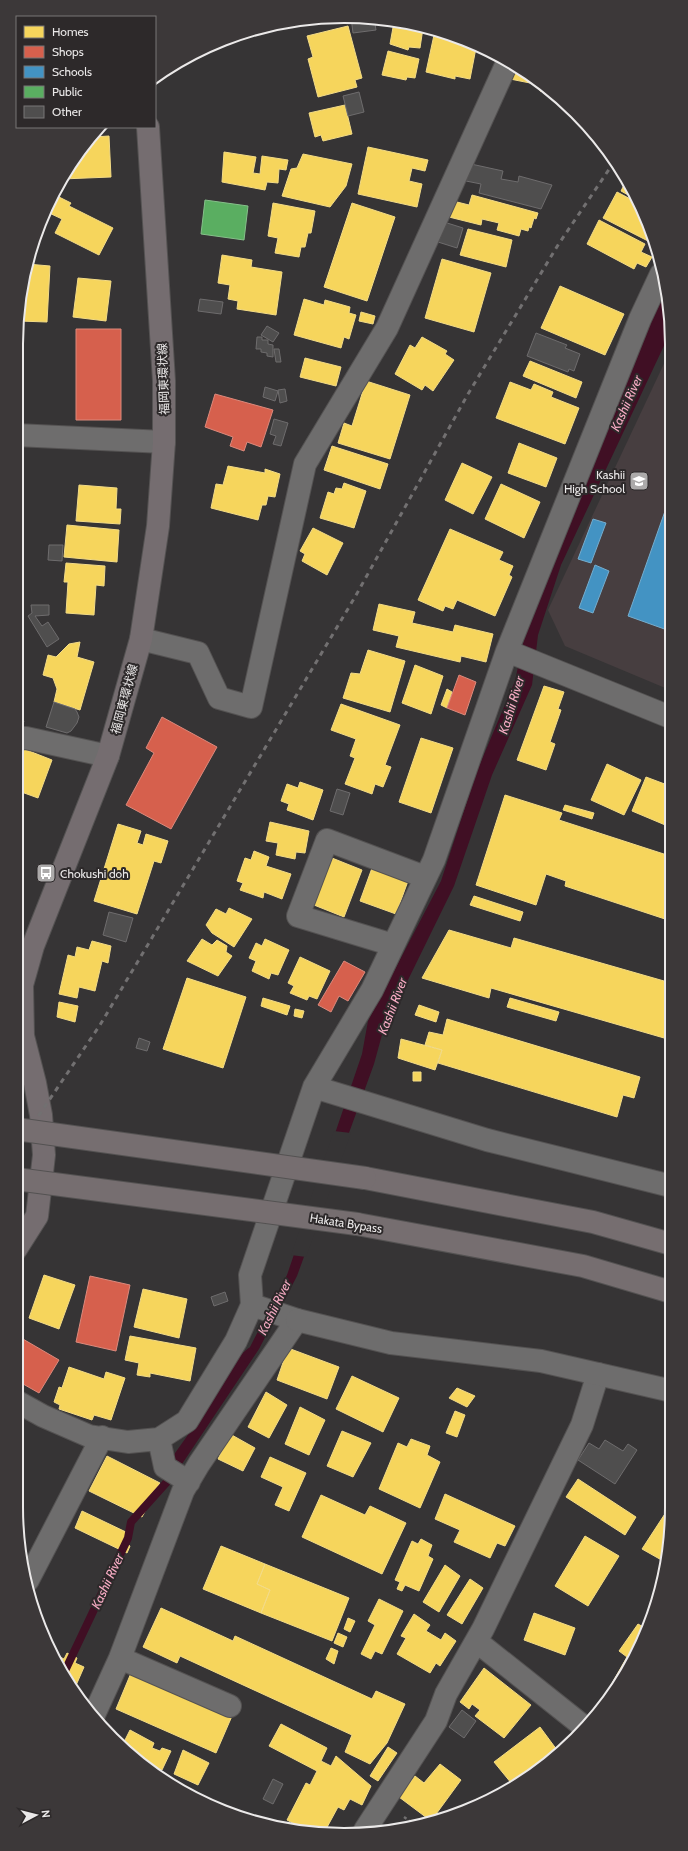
<svg xmlns="http://www.w3.org/2000/svg" width="688" height="1851" font-family="Cabin,'Noto Sans JP',sans-serif">
<style>
.built{fill:#473e40}
.water{fill:#400f24}
.pier{fill:#363435}
.homes{fill:#f6d55c;stroke:#f3db86}
.shops{fill:#d6604d;stroke:#dc897c}
.schools{fill:#4393c3;stroke:#75adce}
.public{fill:#5aae61;stroke:#86c08a}
.lines{fill:none;stroke-linecap:round;stroke-linejoin:round}
.stream{stroke:#400f24;stroke-width:8}
.building{fill:#4f4e4e;stroke:#6e6c6d}
.minor-casing{stroke:#545252;stroke-width:24}
.tertiary-casing{stroke:#545252;stroke-width:24}
.primary-casing{stroke:#545252;stroke-width:24}
.trunk-casing{stroke:#545252;stroke-width:24}
.path{stroke:#727071;stroke-width:2.5;stroke-dasharray:3 3;stroke-linecap:butt}
.minor{stroke:#6e6d6d;stroke-width:22}
.tertiary{stroke:#6e6d6d;stroke-width:22}
.primary{stroke:#756d70;stroke-width:22}
.trunk{stroke:#766e70;stroke-width:22}
.rail{stroke:#727071;stroke-width:3;stroke-dasharray:5 5;stroke-linecap:butt}
.trunk-bridge-casing{stroke:#545252;stroke-width:24;stroke-linecap:butt}
.trunk-bridge{stroke:#766e70;stroke-width:22}
.labels{text-anchor:middle;dominant-baseline:central;stroke-width:4;stroke-linejoin:round;paint-order:stroke}
.street-label{font-size:12px;fill:#ebe9e9;stroke:#2d292a}
.poi-label{font-size:12px;fill:#ebe9e9;stroke:#2d292a;text-anchor:end}
.water-label{font-size:13px;font-style:italic;fill:#f6abc3;stroke:#2d292a}
.rim{fill:none;stroke:#ebe9e9;stroke-width:2}
</style>
<rect width="100%" height="100%" fill="#363435"/>
<!-- built -->
<path class="built" d="M669 353 670 690 565 646 548 610Z"/>
<!-- water -->
<path class="water" d="M665 288 669 301V335L561 565 538 635 532 685 492 775 454 886 383 1031 374 1064 297 1276 259 1349 182 1464H175L173 1456 250 1347 287 1275 362 1054 368 1021 441 881 477 771 515 681 526 629 541 574Z"/>
<!-- pier -->
<path class="pier" d="M334 1131 351 1133 306 1257 291 1255Z"/>
<!-- homes -->
<path class="homes" d="M394 22 423 28 420 48 409 47 408 50 390 44Z
M348 26 362 78 355 80 357 87 318 97 308 59 313 57 307 36Z
M434 35 458 40 476 48 470 79 455 76V79L426 72Z
M388 51 419 59 415 78 407 77 406 80 382 75Z
M513 65 526 71 551 93 540 91V85L510 79Z
M345 105 352 134 323 141 321 135 315 137 309 113Z
M93 134V137L109 136 111 177 62 179 84 144Z
M368 147 428 160 425 171 412 168 409 181 422 184 417 207 358 194Z
M224 152 256 157 253 173 260 174 262 156 288 160 286 170 279 169 278 183 267 182 265 190 222 182Z
M303 154 352 164 346 186 330 207 282 196 291 169 297 168Z
M626 181 632 190 630 196 621 191Z
M617 192 640 204 650 242 603 218Z
M53 194 71 203 69 206 113 228 99 255 55 233 62 219 45 211Z
M472 195 538 213 536 219 534 218 531 228 529 227 528 231 521 229 519 236 497 230 499 223 482 219 481 225 449 217 453 201 469 205Z
M273 203 315 211 311 233H308L305 247H301L299 257 275 253 278 238 268 236Z
M352 203 395 217 367 301 324 287Z
M599 220 645 244 641 252 652 257 646 267 637 263 634 269 587 244Z
M468 229 512 240 506 267 460 255Z
M222 255 252 260 251 267 282 272 276 315 237 309 238 301 228 299 230 285 218 283Z
M442 259 491 273 474 332 425 318Z
M27 264 50 266 47 322 19 321Z
M78 278 111 281 106 321 73 317Z
M560 286 624 314 605 355 541 328Z
M304 299 324 305 325 300 350 307 349 313 356 315 349 339 344 337 341 348 294 335Z
M361 312 375 316 373 324 359 321Z
M422 337 447 351 445 354 454 360 433 391 425 385 422 390 395 374 410 345 415 348Z
M305 358 341 367 336 386 300 377Z
M530 361 582 382 576 398 523 376Z
M366 381 410 395 390 459 338 443 344 423 352 426Z
M510 382 531 390 534 384 553 392 551 397 579 408 565 444 496 418Z
M519 443 557 458 546 487 508 473Z
M332 446 388 464 380 489 324 470Z
M16 460H18L16 503Z
M462 463 492 477 473 514 445 500Z
M228 466 265 473V469L280 474 275 497 268 496 266 505H262L258 520 211 508 216 484 223 485Z
M344 483 366 491 354 528 320 518 328 492 334 494 336 488 342 489Z
M501 484 540 502 524 538 485 519Z
M79 485 117 488 116 509H121L120 524 76 521Z
M67 525 119 530 117 562 64 557Z
M313 528 343 543 327 575 302 561 305 554 300 551Z
M450 529 503 552 499 560 513 566 509 575 512 577 495 616 457 600 453 609 445 606 443 611 418 600Z
M66 563 105 566 104 586 96 585 94 615 66 613 68 582H64Z
M379 604 415 612 412 623 453 632 455 625 493 634 486 662 461 656 460 662 396 647 399 636 373 630Z
M80 642 77 657 94 662 80 710 54 702 57 689 53 678 43 675 48 655 56 657 69 644Z
M368 650 405 661 390 712 343 698 351 673 360 674Z
M415 665 443 676 431 714 402 703Z
M544 686 564 692 558 709 561 710 550 742 555 744 546 770 517 760Z
M447 689 452 692 447 708 441 705Z
M341 704 400 725 385 765 391 767 383 787 375 784 372 794 345 784 355 758 350 756 356 739 331 730Z
M421 738 453 748 431 813 399 802Z
M19 747 52 760 38 798 16 790V754Z
M607 764 641 780 624 815 591 800Z
M646 777 670 786V827L632 811Z
M300 782 323 790 313 820 287 810 289 804 281 801 287 784 298 788Z
M505 795 562 813 559 820 670 856 671 921 565 886 566 881 546 874 536 905 476 885Z
M565 805 594 813 592 819 563 810Z
M270 822 309 831 305 853 296 852 295 859 276 855 278 843 266 841Z
M118 824 141 831 137 843 143 845 146 834 168 841 161 863 154 861 137 914 94 901Z
M254 851 269 857 266 866 291 874 282 899 264 892 263 898 240 890 243 883 237 881 245 858 251 860Z
M327 856 362 870 344 917 314 905 316 899 313 898Z
M372 868 408 881 396 914 360 901Z
M474 896 523 912 520 921 470 905Z
M229 908 252 919 234 947 212 933 206 925 216 909 226 914Z
M449 930 511 948 514 938 671 983V1040L491 988 489 998 422 978Z
M202 939 212 945 217 940 227 946 226 952 232 956 218 976 187 961Z
M265 939 289 950 278 975 271 973 269 979 252 971 256 961 249 958 256 943 262 946Z
M92 941 111 946 108 963 102 961 95 991 79 987 77 998 59 994 68 955 75 957 77 947 89 950Z
M300 957 330 971 317 999 309 996 307 1000 290 993 294 986 288 983Z
M187 978 246 997 223 1068 163 1049Z
M263 998 290 1006 287 1015 261 1006Z
M510 998 559 1012 556 1021 507 1007Z
M59 1002 78 1006 75 1022 57 1017Z
M419 1005 439 1012 436 1022 415 1015Z
M295 1009 304 1011 302 1018 294 1016Z
M447 1019 640 1077 634 1098 623 1095 617 1117 438 1063 442 1050 425 1045 429 1032 443 1035Z
M401 1039 442 1050 435 1070 398 1058Z
M413 1072H421V1081H413Z
M44 1275 75 1285 59 1329 29 1318Z
M143 1289 187 1299 179 1338 134 1327Z
M130 1336 196 1348 190 1381 150 1373V1377L137 1375 139 1363 125 1360Z
M288 1348 339 1367 327 1399 277 1380Z
M69 1367 104 1379 106 1372 125 1378 111 1420 94 1415 92 1420 59 1409 60 1405 54 1402 59 1387 62 1388Z
M352 1376 399 1398 383 1432 336 1409Z
M457 1388 475 1396 467 1407 449 1398Z
M266 1392 287 1405 269 1438 248 1427Z
M300 1407 325 1420 309 1455 285 1444Z
M455 1411 465 1415 457 1437 446 1433Z
M342 1431 371 1443 353 1477 327 1466Z
M230 1434 255 1448 243 1471 218 1459Z
M411 1439 430 1446 427 1455 440 1462 420 1508 379 1489 398 1443 407 1447Z
M107 1456 160 1483 142 1517 89 1491Z
M270 1457 306 1473 289 1511 275 1505 283 1487 261 1477Z
M578 1479 636 1517 625 1535 566 1497Z
M445 1494 515 1526 505 1546 497 1543 490 1558 454 1542 460 1530 435 1519Z
M321 1495 365 1515 370 1506 406 1523 382 1574 302 1537Z
M672 1503V1507L665 1562 642 1549Z
M82 1511 128 1533 123 1542 130 1546 127 1553 75 1528Z
M585 1536 619 1556 588 1606 555 1586Z
M421 1539 432 1545 428 1556 433 1559 419 1591 405 1585 402 1591 397 1589 400 1582 395 1580 412 1541 418 1544Z
M221 1546 265 1564 257 1584 270 1590 261 1613 203 1589Z
M265 1564 349 1598 332 1641 261 1613 270 1590 257 1584Z
M445 1565 460 1576 439 1612 423 1602Z
M470 1579 483 1588 462 1624 447 1615Z
M379 1599 403 1611 382 1654 375 1651 371 1659 361 1654 375 1625 368 1621Z
M161 1608 233 1641 235 1636 372 1699 376 1691 405 1704 387 1743 370 1764 345 1752 352 1735 180 1656 177 1663 143 1647Z
M534 1613 575 1628 565 1655 524 1640Z
M414 1614 430 1625 426 1631 441 1640 445 1633 456 1641 440 1666 436 1663 430 1673 397 1654 406 1638 401 1636Z
M348 1618 355 1621 350 1632 344 1629Z
M638 1624 647 1629 638 1652 611 1695 607 1692 627 1657 619 1651Z
M338 1633 347 1637 343 1647 334 1643Z
M331 1648 338 1651 334 1664 326 1659Z
M52 1653 64 1659 67 1653 77 1658 75 1663 84 1667 74 1690 60 1671Z
M484 1668 531 1705 504 1738 475 1716 480 1710 472 1704 469 1709 460 1702Z
M131 1673 232 1716 216 1753 116 1709Z
M281 1724 327 1748 321 1761 331 1766 336 1756 371 1786 362 1805 350 1799 344 1810 338 1807 325 1831 310 1832 287 1820 306 1783 310 1785 317 1771 269 1746Z
M540 1727 557 1750 512 1784 494 1762Z
M130 1730 154 1743 152 1748 160 1751 162 1748 171 1751 162 1770 154 1767 153 1769 123 1744Z
M388 1747 397 1753 378 1781 370 1776Z
M183 1750 209 1763 198 1785 174 1774Z
M440 1764 461 1780 431 1821 399 1797 415 1776 424 1783Z"/>
<!-- shops -->
<path class="shops" d="M76 329H121V420H76Z
M215 394 273 410 261 447 247 442 244 451 230 446 233 437 205 427Z
M459 675 476 682 465 715 447 708Z
M162 717 217 747 171 829 126 805 154 753 146 748Z
M344 961 365 972 348 1001 339 996 331 1012 318 1005Z
M90 1276 130 1285 116 1351 76 1342Z
M16 1335 59 1360 39 1393 16 1380Z"/>
<!-- schools -->
<path class="schools" d="M670 497V631L628 616Z
M593 519 606 523 591 563 578 559Z
M595 565 609 571 593 613 579 608Z"/>
<!-- public -->
<path class="public" d="M205 200 248 206 244 240 201 234Z"/>
<g class="lines">
<!-- stream -->
<path class="stream" d="M220 1391 236 1364 250 1352
M63 1675 128 1538 131 1522 166 1483 172 1472"/>
</g>
<!-- building -->
<path class="building" d="M351 17 374 18 376 30 353 33Z
M359 92 364 112 348 116 343 96Z
M471 164 503 171 501 179 518 182 519 176 552 185 541 209 479 193 481 184 466 181Z
M444 222 463 228 457 248 438 242Z
M200 299 223 302 221 314 198 311Z
M267 326 279 333 273 342 261 335Z
M536 333 567 345 565 348 580 354 574 371 569 369 568 372 527 356Z
M257 337H262V340H268V344L273 345V357L267 356V353L261 352V349H256Z
M274 349H279L281 362H276Z
M265 387 278 391 275 401 263 397Z
M285 389 287 401 280 403 278 390Z
M274 419 288 423 281 446 273 444 276 436 270 434Z
M49 545H63L62 561 48 560Z
M31 605H49V615L35 616 42 626 48 622 59 639 47 647 28 616 32 613Z
M54 702 75 709 77 712 79 717 77 723 71 731 67 733 46 727Z
M19 710 24 722 16 725V711Z
M337 789 350 793 343 815 330 811Z
M109 912 133 918 126 942 103 935Z
M139 1038 150 1042 147 1051 136 1048Z
M225 1292 228 1301 214 1306 211 1297Z
M605 1440 623 1451 628 1444 637 1450 615 1484 578 1460 589 1443 599 1449Z
M462 1710 476 1721 464 1738 449 1727Z
M273 1779 283 1784 273 1804 263 1799Z"/>
<g class="lines">
<!-- minor casing -->
<g class="minor-casing">
<path id="minor" d="M16 435 164 442
M141 639 198 653 219 698 251 707 305 464 387 328 507 63
M507 651 670 717
M16 739 26 738 108 756
M393 945 298 916 327 840 425 877
M314 1087 487 1140 671 1186
M16 1401 43 1416 89 1436 128 1442 159 1439 187 1421 236 1341 252 1305
M159 1439 165 1467 189 1482
M28 1580 102 1437
M476 1641 583 1726
M120 1658 230 1706
M93 1717 120 1658 183 1491 199 1464 297 1320 252 1305 250 1275 314 1087 372 990 434 860 507 651 640 319 661 274
M365 1830 436 1721 446 1694 483 1629 582 1425 598 1374"/>
</g>
<!-- tertiary casing -->
<g class="tertiary-casing">
<path id="tertiary" d="M297 1320 391 1343 541 1361 672 1391"/>
</g>
<!-- primary casing -->
<g class="primary-casing">
<path id="primary" d="M16 1249 37 1216 44 1155 41 1115 35 1083 23 1036 22 985 33 946 108 756 141 639 158 526 164 442V381L148 127"/>
</g>
<!-- trunk casing -->
<g class="trunk-casing">
<path id="trunk" d="M365 1178 593 1222 671 1244
M357 1224 583 1266 671 1292"/>
</g>
<!-- path -->
<path class="path" d="M404 1817 417 1826"/>
<!-- minor -->
<use href="#minor" class="minor"/>
<!-- tertiary -->
<use href="#tertiary" class="tertiary"/>
<!-- primary -->
<use href="#primary" class="primary"/>
<!-- trunk -->
<use href="#trunk" class="trunk"/>
<!-- rail -->
<path class="rail" d="M16 1149 100 1025 355 597 468 394 558 245 614 162"/>
<!-- trunk-bridge casing -->
<g class="trunk-bridge-casing">
<path id="trunk-bridge" d="M16 1129 365 1178
M16 1179 357 1224"/>
</g>
<!-- trunk-bridge -->
<use href="#trunk-bridge" class="trunk-bridge"/>
</g>
<!-- icons -->
<defs>
<g id="school-square" transform="scale(1)"><rect x="-9" y="-9" width="18" height="18" rx="4" fill="#acaaaa" stroke="#2d292a"/><path d="M0-5L7-2L0 1L-7-2ZM-4 1L0 2.5L4 1V4Q0 6-4 4Z" fill="#fff"/></g>
<g id="bus-square" transform="scale(1)"><rect x="-9" y="-9" width="18" height="18" rx="4" fill="#acaaaa" stroke="#2d292a"/><path d="M-5-6H5V4H4V6H2V4H-2V6H-4V4H-5ZM-3.5-4V0h7V-4ZM-3.5 1.2v1.5H-2V1.2ZM2 1.2v1.5H3.5V1.2Z" fill="#fff"/></g>
</defs>
<g fill-rule="evenodd">
<use href="#school-square" x="639" y="481"/>
<use href="#bus-square" x="46" y="873"/>
</g>
<g class="labels">
<!-- street labels -->
<g class="street-label">
<text transform="translate(163 379) rotate(-92)">福岡東環状線</text>
<text transform="translate(124 699) rotate(-75)">福岡東環状線</text>
<text transform="translate(346 1223) rotate(9)">Hakata Bypass</text>
</g>
<!-- poi labels -->
<g class="poi-label">
<text x="625" y="474">Kashii<tspan x="625" dy="14">High School</tspan></text>
<text x="60" y="873" text-anchor="start">Chokushi doh</text>
</g>
<!-- water labels -->
<g class="water-label">
<text transform="translate(626 403) rotate(-66)">Kashii River</text>
<text transform="translate(511 705) rotate(-73)">Kashii River</text>
<text transform="translate(392 1006) rotate(-69)">Kashii River</text>
<text transform="translate(274 1307) rotate(-64)">Kashii River</text>
<text transform="translate(107 1581) rotate(-65)">Kashii River</text>
</g>
</g>
<!-- crop -->
<path d="M0 0H688V1851H0ZM344 23H344A321 321 0 0 1 665 344V1507A321 321 0 0 1 344 1828H344A321 321 0 0 1 23 1507V344A321 321 0 0 1 344 23Z" fill="#3c3839" fill-rule="evenodd"/>
<path class="rim" d="M344 23H344A321 321 0 0 1 665 344V1507A321 321 0 0 1 344 1828H344A321 321 0 0 1 23 1507V344A321 321 0 0 1 344 23Z"/>
<!-- legend -->
<rect x="16" y="16" width="140" height="112" fill="#2d292a" stroke="#797676"/>
<rect x="24" y="26" width="20" height="12" fill="#f6d55c" stroke="#797676"/>
<text x="52" y="36" font-size="12" fill="#ebe9e9">Homes</text>
<rect x="24" y="46" width="20" height="12" fill="#d6604d" stroke="#797676"/>
<text x="52" y="56" font-size="12" fill="#ebe9e9">Shops</text>
<rect x="24" y="66" width="20" height="12" fill="#4393c3" stroke="#797676"/>
<text x="52" y="76" font-size="12" fill="#ebe9e9">Schools</text>
<rect x="24" y="86" width="20" height="12" fill="#5aae61" stroke="#797676"/>
<text x="52" y="96" font-size="12" fill="#ebe9e9">Public</text>
<rect x="24" y="106" width="20" height="12" fill="#4f4e4e" stroke="#797676"/>
<text x="52" y="116" font-size="12" fill="#ebe9e9">Other</text>
<!-- north arrow -->
<g transform="translate(36 1815) rotate(83)" stroke="#2d292a" stroke-width="3" paint-order="stroke">
<path d="M0-3L7 15L0 10L-7 15Z" fill="#ebe9e9"/>
<text y="-6" font-size="11" font-weight="bold" text-anchor="middle" fill="#ebe9e9">N</text>
</g>
</svg>
